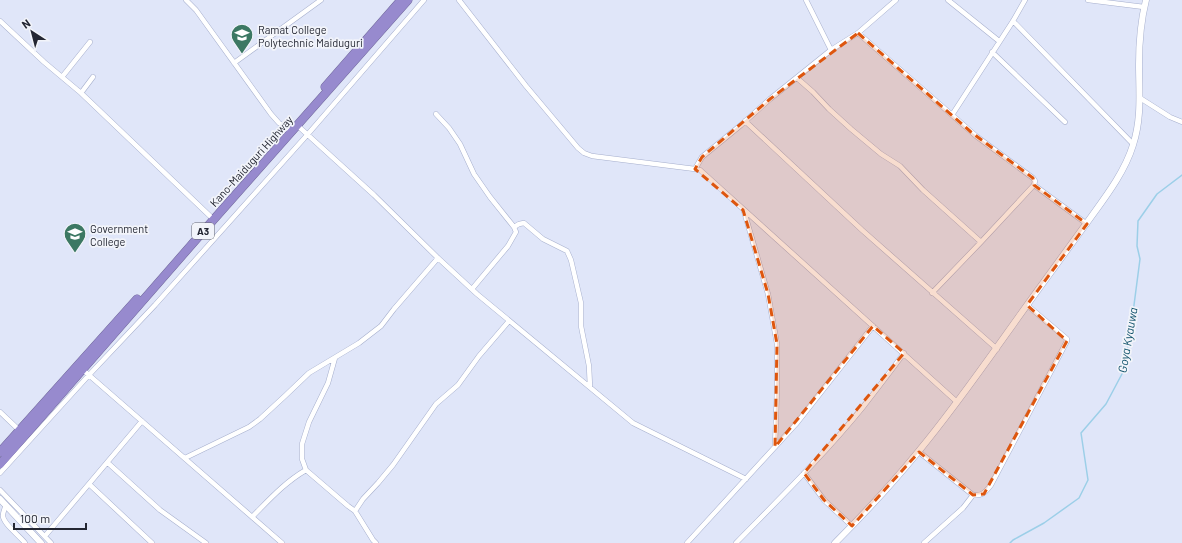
<svg xmlns="http://www.w3.org/2000/svg" width="1182" height="543" font-family="Barlow,sans-serif">
<style>
.lines{fill:none;stroke-linecap:round;stroke-linejoin:round}
.stream{stroke:#9ccfe8;stroke-width:1.5}
.street-casing{stroke:#a6afcd;stroke-width:5.5}
.secondary-casing{stroke:#a6afcd;stroke-width:7}
.highway-casing{stroke:#6f6798;stroke-width:9}
.street{stroke:#fff;stroke-width:4.5}
.secondary{stroke:#fff;stroke-width:6}
.highway{stroke:#978ace;stroke-width:8}
.marked{fill:#de560e;fill-opacity:0.2;stroke:#de560e;stroke-width:3;stroke-dasharray:8 5;stroke-linejoin:round}
.labels{text-anchor:middle;dominant-baseline:central;stroke-width:3.5;stroke-linejoin:round;paint-order:stroke}
.shield{fill:#f2f4fa;stroke:#62646f;stroke-width:1}
.shield-label{font-size:10px;font-weight:bold;fill:#242733}
.poi-label{font-size:11px;fill:#242733;stroke:#f2f4fa;text-anchor:start}
.street-label{font-size:11px;fill:#242733;stroke:#f2f4fa}
.water-label{font-size:12px;font-style:italic;fill:#10526b;stroke:#f2f4fa}
</style>
<rect width="100%" height="100%" fill="#e0e6f9"/>
<g class="lines">
<!-- stream -->
<path class="stream" d="M1010 543 1013 540 1044 523 1079 498 1088 480 1081 433 1106 404 1123 372 1131 328 1140 259 1137 246 1138 221 1157 194 1182 175"/>
<!-- street casing -->
<g class="street-casing">
<path id="street" d="M186 0 196 10 271 114 279 123 288 129
M459 0 526 86 578 148 584 153 592 156 695 169 700 170 957 402
M806 0 831 50
M948 0 999 41
M1088 0 1144 7
M0 21 44 62 81 93 210 216
M1013 21 1133 144
M858 33 952 115
M992 52 1065 122
M234 63 321 0
M62 77 90 42
M797 78 813 92 829 109 851 129 881 154 900 166 923 190 981 242
M81 93 93 77
M1140 98 1170 117 1182 122
M436 114 449 128 460 144 474 174 490 197 514 227 516 232 508 246 472 289
M745 121 862 230 997 349
M298 126 374 195 438 258 477 294 633 423 746 479
M695 169 702 157 741 125 770 99 831 50 858 33 896 0
M1034 185 1087 224
M744 211 768 294 777 344V389L775 447
M514 227 519 224 524 223 543 239 567 251 571 260 581 303V326L589 366 590 387
M932 293 981 242 1034 185 1035 181 1033 178 976 136 952 115 1013 21 1025 0
M335 358 328 383 309 422 302 444V459L306 470 348 506 355 511 363 499 378 483 393 465 436 404 458 385 479 356 509 321
M82 369 282 543
M0 412 19 430
M919 452 973 495C983 496 985 492 991 485L1067 341V339L1027 305
M185 458 249 427 260 419 286 395 309 373 359 343 381 326 394 309 438 258
M108 463 160 510 206 543
M0 473 89 375 155 305 308 134 424 0
M804 473 824 500 852 526
M89 484 152 543
M0 490 51 543
M6 505C5 508 3 512 3 515 2 523 20 536 25 543
M355 511 373 540 376 543
M252 517C269 500 285 482 306 470
M45 536 142 421
M687 543 796 424 873 326
M736 543C779 499 824 455 863 407 877 389 891 371 904 353
M924 543 963 508 973 495"/>
</g>
<!-- secondary casing -->
<g class="secondary-casing">
<path id="secondary" d="M0 499 41 543
M835 543C864 514 892 484 918 452 963 398 1002 339 1043 283 1059 261 1075 239 1091 217 1107 195 1125 171 1133 145 1142 118 1139 91 1139 64 1139 43 1141 20 1146 0"/>
</g>
<!-- highway casing -->
<g class="highway-casing">
<path id="highway" d="M325 87 401 0
M0 452 137 299
M0 464 207 227 408 0"/>
</g>
<!-- street -->
<use href="#street" class="street"/>
<!-- secondary -->
<use href="#secondary" class="secondary"/>
<!-- highway -->
<use href="#highway" class="highway"/>
</g>
<!-- marked area -->
<path class="marked" d="M858 33 971 132 1033 178 1034 185 1087 224 1027 305 1067 341 984 494 973 495 919 452 852 526 824 500 804 473 904 353 873 326 775 447 777 344 768 294 743 210 695 169 702 157 770 99Z"/>
<!-- icons -->
<defs>
<g id="school-pin" transform="scale(1.15)"><path d="M0 17L-7.5 6A9.5 9.5 0 1 1 7.5 6Z" fill="#3c7863" stroke="#f2f4fa"/><path d="M0-5L7-2L0 1L-7-2ZM-4 1L0 2.5L4 1V4Q0 6-4 4Z" fill="#fff"/></g>
</defs>
<g fill-rule="evenodd">
<use href="#school-pin" x="242" y="35"/>
<use href="#school-pin" x="75" y="234"/>
</g>
<g class="labels">
<!-- shield labels -->
<rect class="shield" x="192" y="223" width="22" height="16" rx="3"/>
<g class="shield-label">
<text x="203" y="231">A3</text>
</g>
<!-- poi labels -->
<g class="poi-label">
<text x="258" y="29">Ramat College<tspan x="258" dy="13">Polytechnic Maiduguri</tspan></text>
<text x="90" y="228">Government<tspan x="90" dy="13">College</tspan></text>
</g>
<!-- street labels -->
<g class="street-label">
<text transform="translate(251 161) rotate(-48)">Kano-Maiduguri Highway</text>
</g>
<!-- water labels -->
<g class="water-label">
<text transform="translate(1127 340) rotate(-80)">Goya Kyauwa</text>
</g>
</g>
<!-- north arrow -->
<g transform="translate(32 32) rotate(324)" stroke="#f2f4fa" stroke-width="3" paint-order="stroke">
<path d="M0-3L7 15L0 10L-7 15Z" fill="#242733"/>
<text y="-6" font-size="11" font-weight="bold" text-anchor="middle" fill="#242733">N</text>
</g>
<!-- scale -->
<path d="M14 523v6h72v-6" fill="none" stroke="#242733" stroke-width="2"/>
<text x="20" y="523" font-size="12" fill="#242733" stroke="#f2f4fa" stroke-width="3" paint-order="stroke">100 m</text>
</svg>
